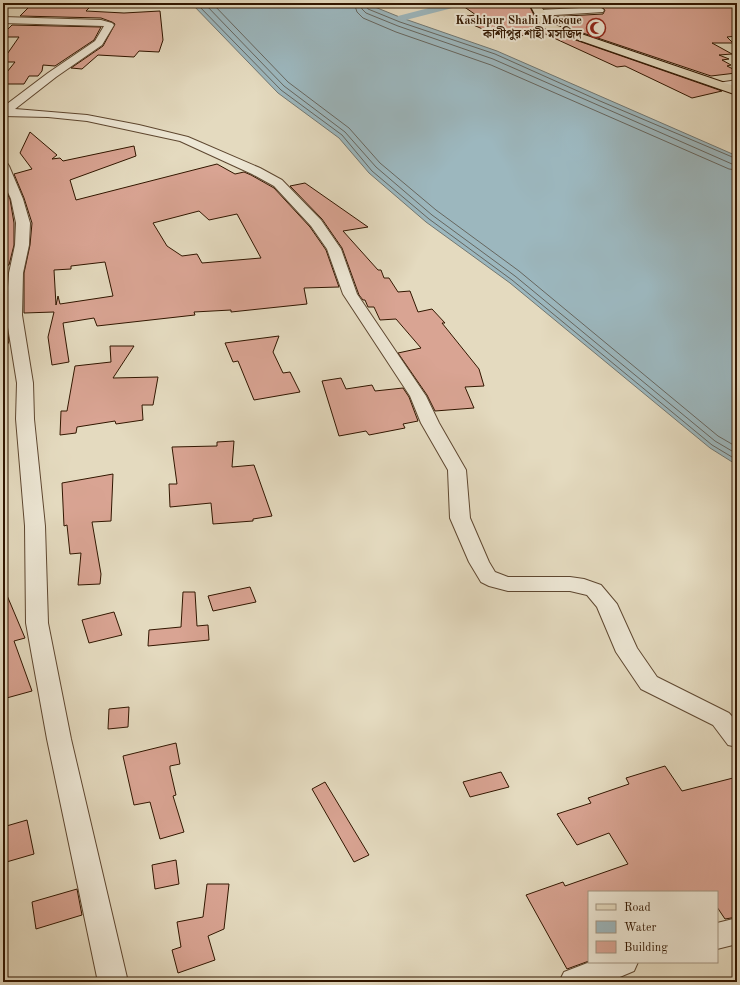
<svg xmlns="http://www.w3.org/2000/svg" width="740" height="985" font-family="'Old Standard TT','Noto Serif Bengali',serif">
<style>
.water{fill:#9cb7be;stroke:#717772}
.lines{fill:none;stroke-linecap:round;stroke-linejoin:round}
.shore{stroke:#66665f;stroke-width:1}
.canal{fill:#9cb7be;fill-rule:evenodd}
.building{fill:#d9a493;stroke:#311600;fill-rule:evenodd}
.street-casing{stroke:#5e4730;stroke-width:2}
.primary-casing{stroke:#311600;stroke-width:2}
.street{fill:#ede7d5;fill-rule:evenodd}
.primary{fill:#e4dabf;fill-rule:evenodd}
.labels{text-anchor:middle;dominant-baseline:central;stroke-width:4;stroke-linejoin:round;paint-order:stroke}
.far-poi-label{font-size:12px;font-weight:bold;fill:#311600;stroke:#ede7d5;text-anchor:end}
</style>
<rect width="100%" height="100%" fill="#e4dabf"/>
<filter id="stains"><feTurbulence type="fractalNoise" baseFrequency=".005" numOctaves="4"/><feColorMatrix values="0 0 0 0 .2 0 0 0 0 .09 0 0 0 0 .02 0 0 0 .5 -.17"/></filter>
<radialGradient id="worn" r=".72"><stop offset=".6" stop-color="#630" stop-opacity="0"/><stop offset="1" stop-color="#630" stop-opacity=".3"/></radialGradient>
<!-- water -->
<path class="water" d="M191 3H365L402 18 497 51 737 156V465L710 448 510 283 426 222 369 173 339 138 278 93Z"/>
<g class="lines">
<!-- shore -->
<path class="shore" d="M196 3 281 90 342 135 372 171 429 219 512 280 712 445 737 460
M204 3 284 86 345 132 376 167 432 215 515 276 715 441 737 454
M212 3 288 82 349 128 380 163 436 210 519 271 718 436 737 447
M354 3 357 12 363 18 396 32 491 65 729 169 737 170
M360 3 362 9 366 13 398 26 493 59 732 164H737
M365 3 368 9 400 22 495 54 600 101 737 159"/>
<!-- canal -->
<path class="canal" d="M448 3H465L464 5 402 21 397 18 398 16Z"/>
</g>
<!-- building -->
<path class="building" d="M33 3 91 6 86 11 124 13 160 11 163 40 159 52 139 51 134 57 98 55 82 69 71 68 103 46 115 24 112 22 101 18 20 16Z
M492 3H528L538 23 544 29 722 91 692 98 625 66 617 67 543 33 503 38 462 20 471 19 467 16 476 15 463 6Z
M541 3 730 4 737 10V36L727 37 733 43H712L732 54 719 55 729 59 722 60 731 65 727 66 737 71H733L736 73 711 76 553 23 549 17 603 14 605 10 601 6 544 8Z
M12 25 101 27 94 40 55 66 43 65 42 71 38 76H29L24 84H3V77L15 62H3V60L19 37H3V34Z
M30 132 57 155 52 159 60 158 63 161 134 146 136 156 70 180 76 200 217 164 235 174 244 172 251 175 274 188 310 227 326 250 339 287 304 288 307 304 231 312V310L194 312 195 315 97 326 94 318 63 323 69 362 52 365 48 337 54 312 24 313V273L30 245 32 223 24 198 14 174 32 169 20 153ZM199 211 209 220 237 214 261 258 202 263 197 254 182 256 167 246 153 223ZM105 262 113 296 60 304 58 296 56 305 54 270 71 269V266Z
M305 183 368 227 343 231 378 270H381L384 278H389L398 292 410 291 418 312 432 309 445 323H442L479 369 484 386 465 387 474 408 435 411 427 395 398 353 421 348 396 319 380 320 374 307H368L365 300H363L359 295 342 248 322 219 290 186Z
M3 185 10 199 14 223V245L9 265 3 266Z
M6 299 5 315 9 341 3 355V300Z
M279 336 273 352 283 373 290 372 300 392 254 400 238 361 233 362 225 343Z
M110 346H134L113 378 158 377 153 405H142L143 420 116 424 115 421 77 427 76 433 60 435 61 411H67L75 366 111 362Z
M341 378 346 389 372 385 375 391 403 388 409 397 418 421 403 424 405 428 369 435 366 431 339 436 322 381Z
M234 441 232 467 254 465 272 516 253 519V521L213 524 211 503 170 507 169 484H177L172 447 217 446V442Z
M113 474 111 521 92 522 101 574 100 584 78 585 81 553 70 554 67 525 64 526 62 483Z
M3 586 25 638 14 641 32 691 3 699Z
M250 587 256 602 213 611 208 596Z
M183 592H195L197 626 208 625 209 640 148 646 149 630 181 627Z
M114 612 122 635 89 643 82 620Z
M129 707 128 727 108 729 109 709Z
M176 743 180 764 170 766V769L176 795 173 796 184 832 160 839 150 802 134 805 123 756Z
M665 766 682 791 737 777V917L725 919 717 907V892H589V961L567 969 526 895 563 882 565 886 628 864 609 833 577 845 557 814 591 803 588 798 629 784 626 778Z
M501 772 509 787 470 797 463 782Z
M325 782 369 855 354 862 312 789Z
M27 820 34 854 3 863V827Z
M176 860 179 884 155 889 152 865Z
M207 884H229L224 929 208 936 215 960 178 973 172 950 181 947 177 922 203 917Z
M77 889 82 915 36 929 32 902Z"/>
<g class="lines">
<!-- street casing -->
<g class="street-casing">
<path id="street" d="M600 7 604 10 603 12 539 16 535 13 539 10Z
M3 17 101 20 112 23 114 25 102 45 56 77 15 109 87 115 139 125 188 137 260 168 282 180 321 220 341 249 357 294 426 396 439 423 466 470 470 518 489 562 495 572 508 577H570L584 579 601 585 617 604 637 648 657 677 729 713 737 722V747L728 745 713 725 641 689 616 652 597 607 587 595 570 591H508L489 586 481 582 469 562 450 518 448 470 421 423 410 396 343 294 327 249 311 226 274 186 252 174 180 141 87 121 48 117 3 116V107L48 73 95 41 104 26 3 23Z
M737 80V86L722 88 717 85 718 83Z
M3 162 7 163 9 166 23 199 30 223 29 245 23 273 22 315 33 383 34 419 45 526 48 623 71 739 128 982H98L47 739 26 623 25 526 16 419 17 383 6 315 9 273 15 245 16 223 11 199 3 181Z
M737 918V944L717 949V923Z
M590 962H638L634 971 608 982H559L564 972Z"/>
</g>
<!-- primary casing -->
<g class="primary-casing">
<path id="primary" d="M529 3H539L552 24 737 87V95L544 28 539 22Z"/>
</g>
<!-- street -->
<use href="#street" class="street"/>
<!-- primary -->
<use href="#primary" class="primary"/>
</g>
<!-- icons -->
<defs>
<g id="mosque-ring" transform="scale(1)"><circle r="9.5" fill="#ede7d5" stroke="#8f2418" stroke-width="1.5"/><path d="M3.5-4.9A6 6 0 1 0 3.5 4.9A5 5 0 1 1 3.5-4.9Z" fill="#8f2418"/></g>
</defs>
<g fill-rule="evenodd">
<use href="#mosque-ring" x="596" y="28"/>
</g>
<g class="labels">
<!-- far-poi labels -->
<g class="far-poi-label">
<text x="582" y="21">Kashipur Shahi Mosque<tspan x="582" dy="14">কাশীপুর শাহী মসজিদ</tspan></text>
</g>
</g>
<!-- margin -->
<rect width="740" height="985" fill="none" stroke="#e4dabf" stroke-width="16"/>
<rect x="4" y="4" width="732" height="977" fill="none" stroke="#311600" stroke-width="2"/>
<rect x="8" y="8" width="724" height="969" fill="none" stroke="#311600"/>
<!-- legend -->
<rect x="588" y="891" width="130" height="72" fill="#ede7d5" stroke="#a29380"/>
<rect x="596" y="904" width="20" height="6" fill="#e4dabf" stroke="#a29380"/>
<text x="624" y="911" font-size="12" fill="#311600">Road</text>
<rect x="596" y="921" width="20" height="12" fill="#9cb7be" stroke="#a29380"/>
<text x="624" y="931" font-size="12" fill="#311600">Water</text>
<rect x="596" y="941" width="20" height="12" fill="#d9a493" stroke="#a29380"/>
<text x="624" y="951" font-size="12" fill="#311600">Building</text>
<rect width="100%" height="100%" filter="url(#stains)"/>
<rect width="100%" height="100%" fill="url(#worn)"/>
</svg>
